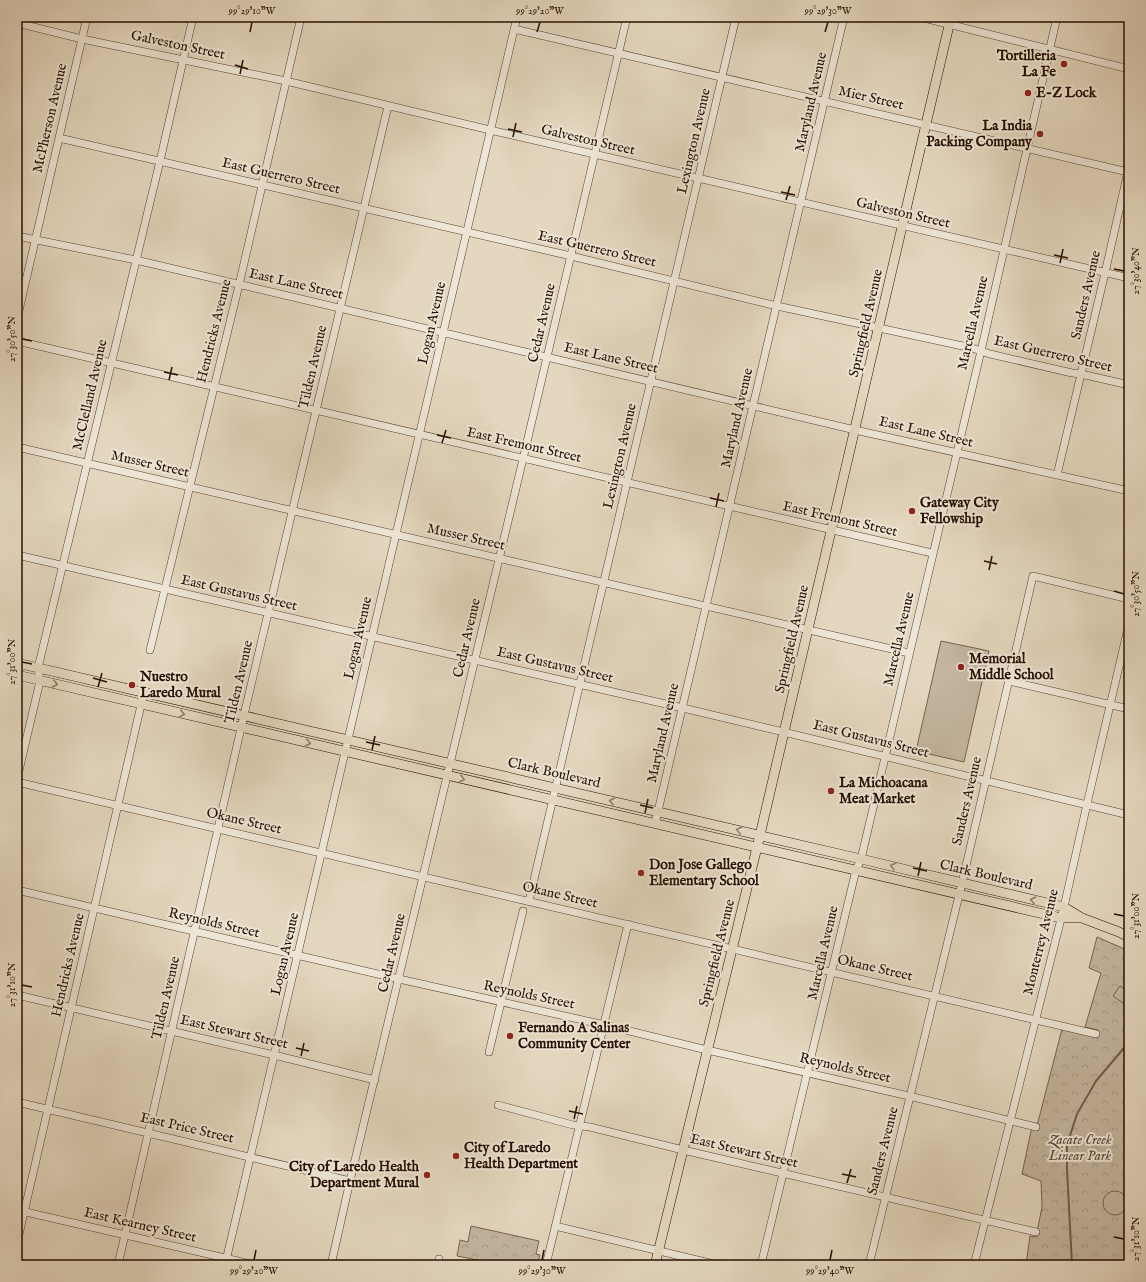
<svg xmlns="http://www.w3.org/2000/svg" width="1146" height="1282" font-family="'IM FELL English',serif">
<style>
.park{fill:url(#park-crowns);stroke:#766250}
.pitch{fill:#c4b59f;stroke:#766250}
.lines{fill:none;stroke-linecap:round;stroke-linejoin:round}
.stream{stroke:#725e4c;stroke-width:2}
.minor-casing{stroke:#564130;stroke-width:8}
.major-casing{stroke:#270f00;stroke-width:10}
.minor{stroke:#ede5d5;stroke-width:7}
.major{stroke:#e4d7bf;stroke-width:9}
.oneway{stroke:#8f7d69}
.ticks{fill:none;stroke:#270f00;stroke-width:1.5}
.poi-dot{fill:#8f2418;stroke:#ede5d5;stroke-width:1.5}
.labels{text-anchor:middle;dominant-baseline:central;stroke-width:4;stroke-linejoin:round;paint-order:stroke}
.street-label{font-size:14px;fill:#270f00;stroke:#ede5d5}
.poi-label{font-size:14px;font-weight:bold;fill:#270f00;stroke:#ede5d5;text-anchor:start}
.park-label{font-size:14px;font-style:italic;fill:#5e4938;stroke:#ede5d5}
.neatline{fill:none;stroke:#270f00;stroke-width:1.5}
.ticks-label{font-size:10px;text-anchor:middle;fill:#270f00}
</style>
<defs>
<pattern id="park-crowns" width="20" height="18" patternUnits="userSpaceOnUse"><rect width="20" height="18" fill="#c4b59f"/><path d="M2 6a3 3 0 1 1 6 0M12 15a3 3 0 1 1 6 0" fill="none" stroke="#a89a87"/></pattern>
</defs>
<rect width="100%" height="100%" fill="#e4d7bf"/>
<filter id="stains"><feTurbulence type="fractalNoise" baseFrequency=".005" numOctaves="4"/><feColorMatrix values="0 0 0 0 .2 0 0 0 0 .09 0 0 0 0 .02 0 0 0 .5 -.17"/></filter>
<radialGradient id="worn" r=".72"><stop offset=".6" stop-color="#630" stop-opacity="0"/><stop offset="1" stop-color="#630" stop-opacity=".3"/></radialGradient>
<!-- park -->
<path class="park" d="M1097 937 1129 951V1256L1127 1265H1026L1030 1236 1036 1237 1042 1207 1041 1181 1022 1174 1031 1131 1038 1122 1062 1029 1096 1037 1098 1030 1085 1027 1101 973 1089 968Z
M471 1226 539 1241 536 1254 540 1255 537 1265H502L457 1256 460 1240 468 1242Z"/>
<!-- pitch -->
<path class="pitch" d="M941 641 989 651 964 762 916 751Z
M1120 986 1129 992 1123 1003 1113 996Z
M1103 1203a12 12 0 1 1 24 0a12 12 0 1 1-24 0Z"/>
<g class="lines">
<!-- stream -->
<path class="stream" d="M1072 1265 1067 1169V1145L1077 1114 1096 1081 1129 1042"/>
<!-- minor casing -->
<g class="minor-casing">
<path id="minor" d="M920 17 1129 69
M17 23 82 39 286 81 490 130 1129 278
M514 29 1128 172
M59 138 571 256 777 306 972 348 990 354 1072 373 1081 374 1129 385
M17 236 136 260 855 430 1129 491
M17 319 87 17
M17 341 932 553
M17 447 909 653
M1057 475 1105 273 1129 167
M17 555 683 708 1129 815
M150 650 239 285 301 17
M1009 681 1129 709
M17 779 40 681 38 668 160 161 193 17
M17 782 1096 1034
M655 824 844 17
M17 890 399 979 605 1025 707 1050 909 1096 1036 1127
M529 901 736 17
M17 995 274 1055 375 1080
M489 1052 523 911
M17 1102 350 1181
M498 1105 573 1125 590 1127 683 1150 1036 1232
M17 1210 256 1265
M555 1226 718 1265
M17 1243 144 692
M118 1265 244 715 388 106
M225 1265 517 17
M331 1265 350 1181 523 459 627 17
M438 1265 439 1259
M546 1265 628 924
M761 1265 856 870 861 859 981 351 1057 17
M869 1265 962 883 1033 576 1129 599
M974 1265 1064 907 1087 804 1129 624"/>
</g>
<!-- major casing -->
<g class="major-casing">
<path id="major" d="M17 663 861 859 1064 907 1082 918 1119 932 1129 937
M17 675 1061 918H1081
M655 1265 760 835 951 17"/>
</g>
<!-- minor -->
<use href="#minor" class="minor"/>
<!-- major -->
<use href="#major" class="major"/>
</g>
<!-- one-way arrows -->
<defs><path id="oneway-chevron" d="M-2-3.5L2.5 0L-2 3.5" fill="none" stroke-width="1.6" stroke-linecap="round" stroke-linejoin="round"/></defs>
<g class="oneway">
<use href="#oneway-chevron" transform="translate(55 684) rotate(13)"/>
<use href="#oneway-chevron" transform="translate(182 714) rotate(13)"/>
<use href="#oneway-chevron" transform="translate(308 743) rotate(13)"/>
<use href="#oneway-chevron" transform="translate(462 779) rotate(13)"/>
<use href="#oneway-chevron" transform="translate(612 801) rotate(-167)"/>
<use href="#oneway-chevron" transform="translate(739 830) rotate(-167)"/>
<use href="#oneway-chevron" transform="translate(893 866) rotate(-166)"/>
<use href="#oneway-chevron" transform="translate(1033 900) rotate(-167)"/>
</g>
<!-- ticks -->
<path class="ticks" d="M250 32 252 22M537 32 540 22M825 32 828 22M235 65 248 69M240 74 243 60M508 129 522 132M513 137 516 123M781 192 795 195M786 200 790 186M1054 255 1068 258M1060 263 1063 249M1114 269 1124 271M22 339 32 341M164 372 178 375M169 380 172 367M437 435 451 438M442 443 446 430M710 498 724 501M716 507 719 493M984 561 997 564M989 570 992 556M1114 591 1124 594M22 662 32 664M93 678 107 682M98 687 102 673M366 742 380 745M372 750 375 736M640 805 653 808M645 813 648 799M913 868 927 871M918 876 921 862M1114 914 1124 916M22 985 32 987M296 1048 309 1051M301 1056 304 1043M569 1111 583 1114M574 1119 577 1106M842 1174 856 1177M847 1183 851 1169M1114 1237 1124 1239M254 1260 256 1250M542 1260 544 1250M830 1260 832 1250"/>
<!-- markers -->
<g class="poi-dot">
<circle cx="1064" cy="64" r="4"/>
<circle cx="1028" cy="93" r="4"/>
<circle cx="1040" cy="134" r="4"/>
<circle cx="912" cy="511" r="4"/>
<circle cx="961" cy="667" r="4"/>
<circle cx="132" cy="685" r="4"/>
<circle cx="831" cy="791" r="4"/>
<circle cx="641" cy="873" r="4"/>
<circle cx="510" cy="1036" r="4"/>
<circle cx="456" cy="1156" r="4"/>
<circle cx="427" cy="1175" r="4"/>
</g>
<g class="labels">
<!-- street labels -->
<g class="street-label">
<text transform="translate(178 45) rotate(12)">Galveston Street</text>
<text transform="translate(871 98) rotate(13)">Mier Street</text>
<text transform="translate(811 102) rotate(-77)">Maryland Avenue</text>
<text transform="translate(50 118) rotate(-77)">McPherson Avenue</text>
<text transform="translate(588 140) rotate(13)">Galveston Street</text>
<text transform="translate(694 141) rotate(-77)">Lexington Avenue</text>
<text transform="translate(281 176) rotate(13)">East Guerrero Street</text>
<text transform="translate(903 213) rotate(13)">Galveston Street</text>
<text transform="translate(597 249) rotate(13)">East Guerrero Street</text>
<text transform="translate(296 284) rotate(13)">East Lane Street</text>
<text transform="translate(1086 295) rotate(-77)">Sanders Avenue</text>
<text transform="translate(432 323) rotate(-77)">Logan Avenue</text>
<text transform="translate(542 323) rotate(-77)">Cedar Avenue</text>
<text transform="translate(866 323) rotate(-77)">Springfield Avenue</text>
<text transform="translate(973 323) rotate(-77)">Marcella Avenue</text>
<text transform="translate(214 331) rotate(-76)">Hendricks Avenue</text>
<text transform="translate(1053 354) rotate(13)">East Guerrero Street</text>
<text transform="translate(611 358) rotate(13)">East Lane Street</text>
<text transform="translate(313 367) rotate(-77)">Tilden Avenue</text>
<text transform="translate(90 395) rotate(-77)">McClelland Avenue</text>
<text transform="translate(737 418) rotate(-77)">Maryland Avenue</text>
<text transform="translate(926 432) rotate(13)">East Lane Street</text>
<text transform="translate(524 445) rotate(13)">East Fremont Street</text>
<text transform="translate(620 456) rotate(-77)">Lexington Avenue</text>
<text transform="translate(150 464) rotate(13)">Musser Street</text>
<text transform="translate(840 519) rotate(13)">East Fremont Street</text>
<text transform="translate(466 537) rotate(13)">Musser Street</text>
<text transform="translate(239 593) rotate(13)">East Gustavus Street</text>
<text transform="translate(358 638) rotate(-77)">Logan Avenue</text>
<text transform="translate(467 638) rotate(-77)">Cedar Avenue</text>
<text transform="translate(792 639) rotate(-77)">Springfield Avenue</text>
<text transform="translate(899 639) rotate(-77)">Marcella Avenue</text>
<text transform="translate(555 665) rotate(13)">East Gustavus Street</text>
<text transform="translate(239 682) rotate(-77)">Tilden Avenue</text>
<text transform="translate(663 733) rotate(-77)">Maryland Avenue</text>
<text transform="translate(871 739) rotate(14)">East Gustavus Street</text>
<text transform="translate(554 773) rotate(13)">Clark Boulevard</text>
<text transform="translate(967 801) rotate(-77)">Sanders Avenue</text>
<text transform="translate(244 821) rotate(13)">Okane Street</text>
<text transform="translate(986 875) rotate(13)">Clark Boulevard</text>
<text transform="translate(560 895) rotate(13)">Okane Street</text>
<text transform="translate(214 923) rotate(13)">Reynolds Street</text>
<text transform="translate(1041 942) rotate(-76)">Monterrey Avenue</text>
<text transform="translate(392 953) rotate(-77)">Cedar Avenue</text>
<text transform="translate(717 953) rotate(-76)">Springfield Avenue</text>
<text transform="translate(823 953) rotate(-77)">Marcella Avenue</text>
<text transform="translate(285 954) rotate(-77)">Logan Avenue</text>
<text transform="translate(68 965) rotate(-77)">Hendricks Avenue</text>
<text transform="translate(875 968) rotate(13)">Okane Street</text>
<text transform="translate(529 995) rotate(12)">Reynolds Street</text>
<text transform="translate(166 998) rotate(-77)">Tilden Avenue</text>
<text transform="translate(234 1032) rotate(13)">East Stewart Street</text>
<text transform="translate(845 1068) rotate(13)">Reynolds Street</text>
<text transform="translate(187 1128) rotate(13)">East Price Street</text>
<text transform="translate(744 1151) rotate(13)">East Stewart Street</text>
<text transform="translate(883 1151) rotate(-76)">Sanders Avenue</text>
<text transform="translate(140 1225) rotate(13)">East Kearney Street</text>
</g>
<!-- poi labels -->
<g class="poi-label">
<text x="1056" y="56" text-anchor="end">Tortilleria<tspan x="1056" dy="16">La Fe</tspan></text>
<text x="1036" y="93">E-Z Lock</text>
<text x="1032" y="126" text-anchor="end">La India<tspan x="1032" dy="16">Packing Company</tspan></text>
<text x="920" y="503">Gateway City<tspan x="920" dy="16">Fellowship</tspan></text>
<text x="969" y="659">Memorial<tspan x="969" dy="16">Middle School</tspan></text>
<text x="140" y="677">Nuestro<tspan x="140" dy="16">Laredo Mural</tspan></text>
<text x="839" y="783">La Michoacana<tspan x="839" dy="16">Meat Market</tspan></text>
<text x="649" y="865">Don Jose Gallego<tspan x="649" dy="16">Elementary School</tspan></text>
<text x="518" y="1028">Fernando A Salinas<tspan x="518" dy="16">Community Center</tspan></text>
<text x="464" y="1148">City of Laredo<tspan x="464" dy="16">Health Department</tspan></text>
<text x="419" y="1167" text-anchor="end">City of Laredo Health<tspan x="419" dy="16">Department Mural</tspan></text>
</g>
<!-- park labels -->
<g class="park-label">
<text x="1080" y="1140">Zacate Creek<tspan x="1080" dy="16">Linear Park</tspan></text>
</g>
</g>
<!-- margin -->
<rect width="1146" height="1282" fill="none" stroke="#e4d7bf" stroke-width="44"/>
<rect x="22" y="22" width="1102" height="1238" class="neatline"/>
<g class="ticks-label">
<text x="252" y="14">99°29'10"W</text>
<text x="540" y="14">99°29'20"W</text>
<text x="828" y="14">99°29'30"W</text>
<text transform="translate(1135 271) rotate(-90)" y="4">27°30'40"N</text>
<text transform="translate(11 339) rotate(-90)" y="4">27°30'50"N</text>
<text transform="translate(1135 594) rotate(-90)" y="4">27°30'50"N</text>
<text transform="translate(11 662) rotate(-90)" y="4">27°31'00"N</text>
<text transform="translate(1135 916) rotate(-90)" y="4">27°31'00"N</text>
<text transform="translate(11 985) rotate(-90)" y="4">27°31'10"N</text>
<text transform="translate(1135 1239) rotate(-90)" y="4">27°31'10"N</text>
<text x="254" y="1274">99°29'20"W</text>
<text x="542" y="1274">99°29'30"W</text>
<text x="830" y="1274">99°29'40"W</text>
</g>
<rect width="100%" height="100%" filter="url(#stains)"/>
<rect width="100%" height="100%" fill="url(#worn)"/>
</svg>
